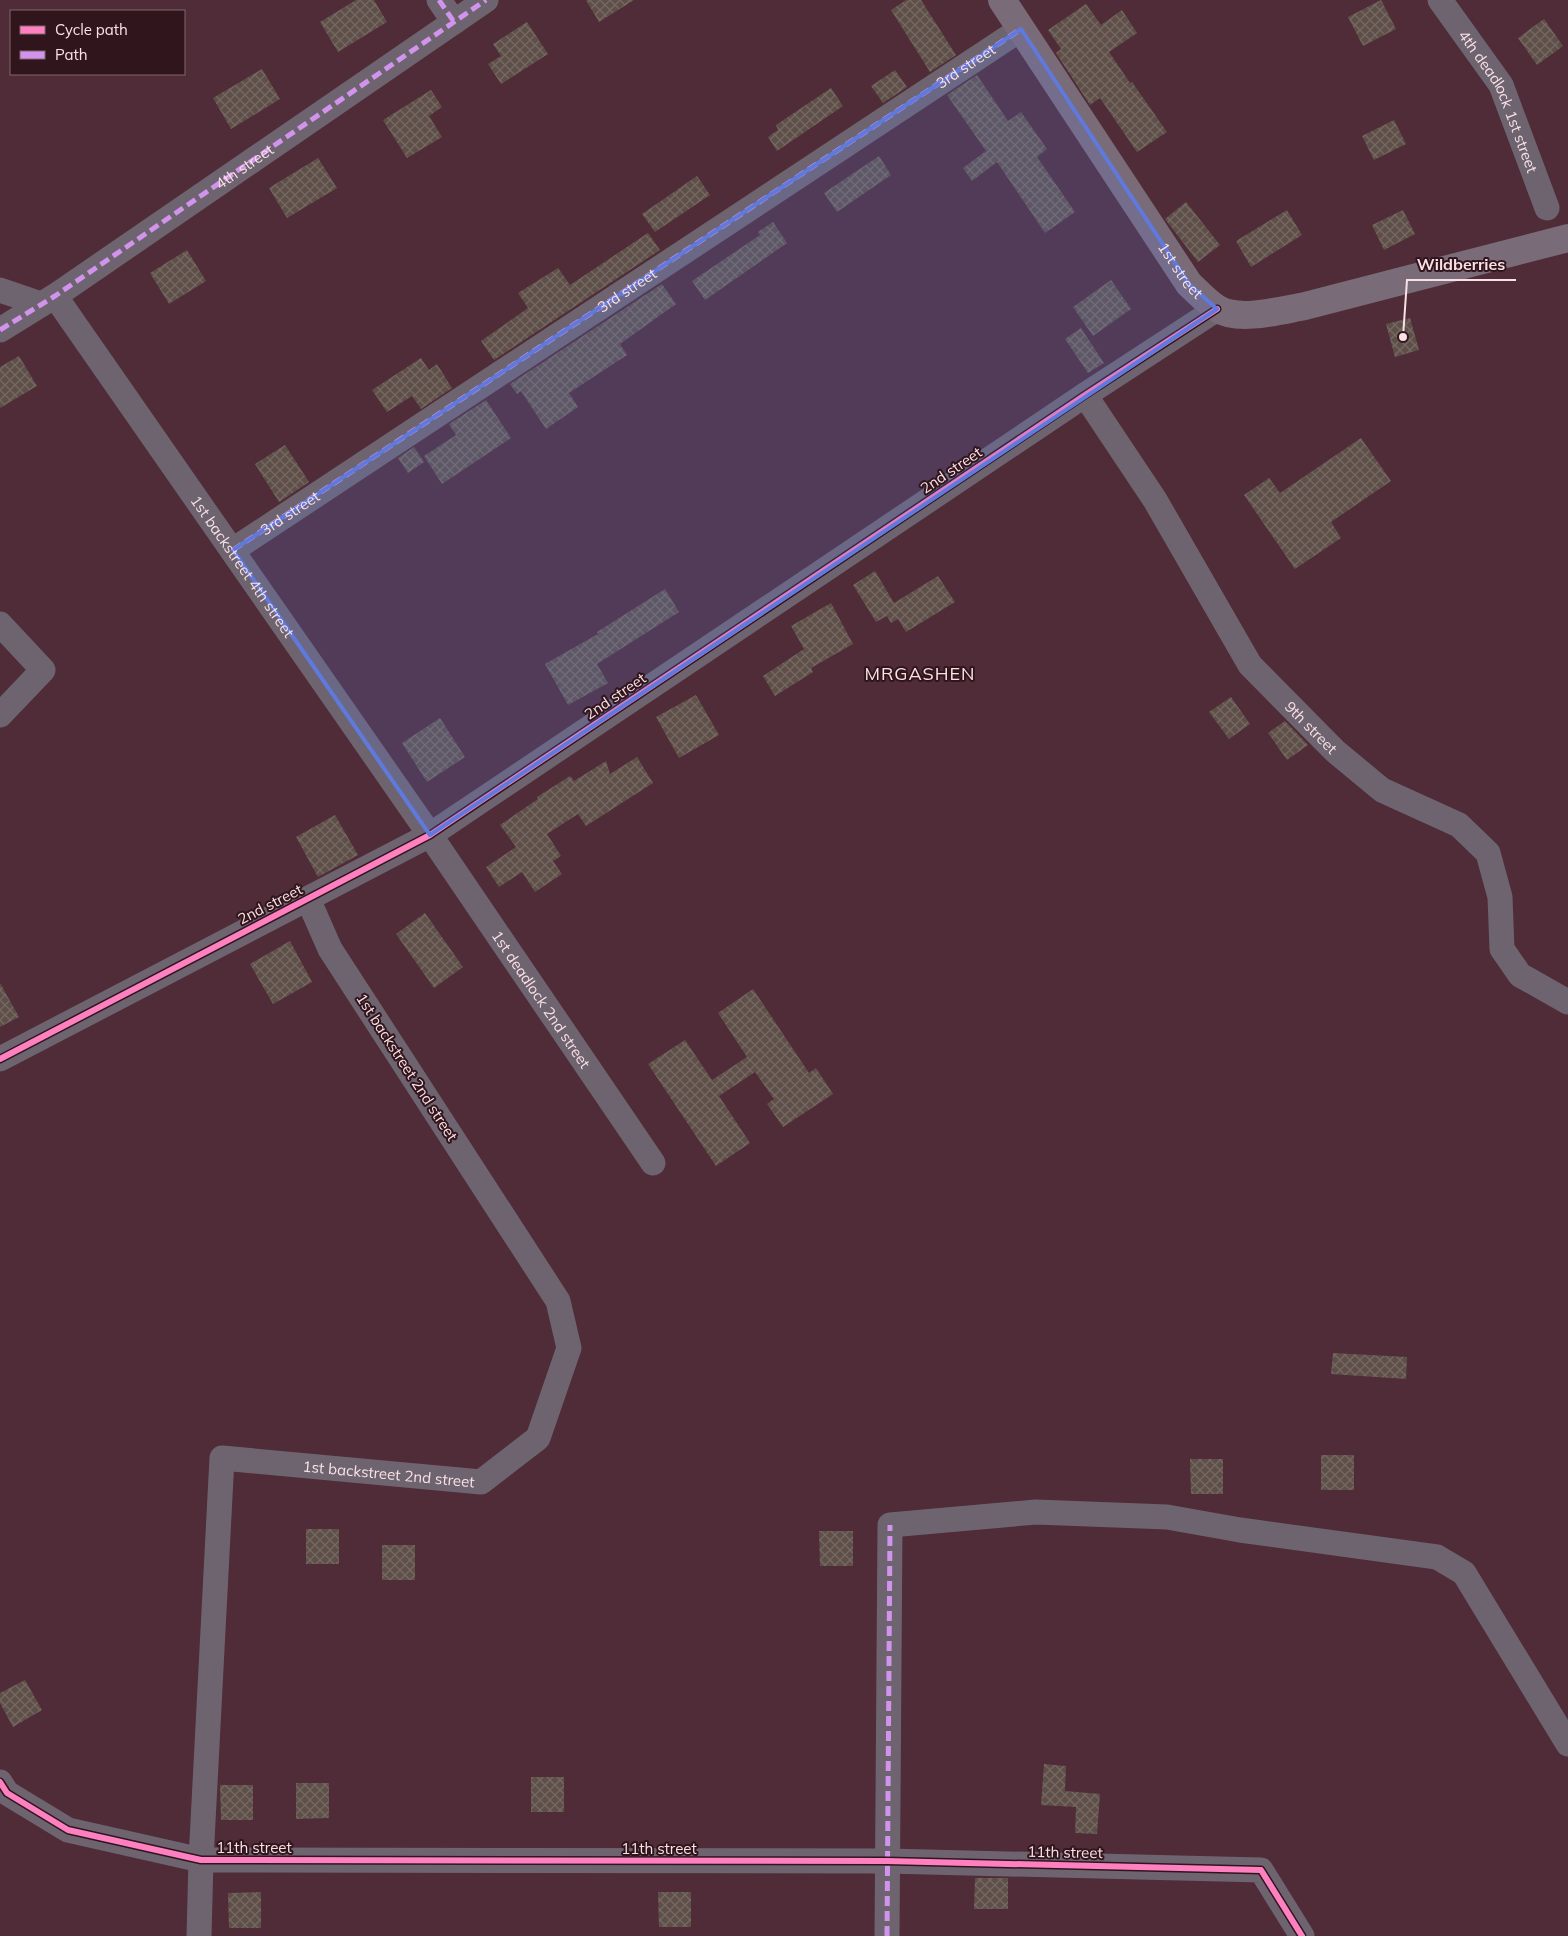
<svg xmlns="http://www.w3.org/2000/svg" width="1568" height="1936" font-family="Mulish,sans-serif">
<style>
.building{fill:url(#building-cross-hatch)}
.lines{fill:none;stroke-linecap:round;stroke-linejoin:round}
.minor{stroke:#6e6470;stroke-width:25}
.major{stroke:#7a6b79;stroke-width:28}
.quiet{stroke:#d193ec;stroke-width:5;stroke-dasharray:10 5;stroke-linecap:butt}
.cycleway-casing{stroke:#31151d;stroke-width:9}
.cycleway{stroke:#ff80c0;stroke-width:6}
.marked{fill:#5f7adc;fill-opacity:0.2;stroke:#5f7adc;stroke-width:4;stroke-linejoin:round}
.labels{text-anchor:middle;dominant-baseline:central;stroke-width:4;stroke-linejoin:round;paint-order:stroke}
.street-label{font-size:15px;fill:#fae1e6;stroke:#31151d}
.quarter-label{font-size:18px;letter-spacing:1px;fill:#fae1e6;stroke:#31151d}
.leader{fill:none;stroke:#fae1e6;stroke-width:2}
.callout-dot{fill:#fae1e6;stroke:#31151d;stroke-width:2}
.callout-label{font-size:16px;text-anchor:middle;font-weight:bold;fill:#fae1e6;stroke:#31151d;stroke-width:4;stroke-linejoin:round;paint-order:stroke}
</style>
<defs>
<pattern id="building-cross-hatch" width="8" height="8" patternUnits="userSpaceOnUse" patternTransform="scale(1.25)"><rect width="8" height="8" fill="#5e5049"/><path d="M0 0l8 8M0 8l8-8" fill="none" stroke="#766963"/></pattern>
</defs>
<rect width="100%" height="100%" fill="#4f2c37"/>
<!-- building -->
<path class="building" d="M356 0H374L387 22 338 52 320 22Z
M586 0H634L599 22Z
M906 0H921L956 55 930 72 891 10Z
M1381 0 1396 29 1363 46 1348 17Z
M1086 4 1101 25 1122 10 1137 33 1109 52 1130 83 1132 82 1167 132 1137 152 1100 98 1090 105 1056 53 1061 49 1048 30Z
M1544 19 1563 46 1537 65 1518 38Z
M527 22 548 54 501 84 488 64 501 56 493 44Z
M262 69 280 99 231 129 213 98Z
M895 70 907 87 883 103 871 86Z
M977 75 1008 121 1021 112 1047 149 1037 157 1075 212 1045 233 997 162 972 181 963 168 986 151 947 95Z
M831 88 843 106 777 151 768 137 778 130 776 125Z
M431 90 442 107 429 116 442 137 407 158 383 120Z
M1394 120 1406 144 1374 160 1362 136Z
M879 156 891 175 837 212 824 193Z
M318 158 337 188 287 218 269 188Z
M697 176 710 195 655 232 642 214Z
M1186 202 1220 245 1198 262 1165 219Z
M1287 210 1302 235 1251 267 1236 241Z
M1403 210 1415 234 1384 250 1372 225Z
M773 222 787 243 705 300 692 281 760 235 758 232Z
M648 233 660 250 494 360 481 341 528 308 518 293 558 268 570 285Z
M187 250 206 281 169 304 150 273Z
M1111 280 1131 309 1093 336 1073 307Z
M662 284 676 304 620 344 627 355 569 393 578 407 546 429 521 391 517 394 510 384Z
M1410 318 1419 350 1395 357 1386 324Z
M1081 328 1104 363 1088 373 1065 339Z
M19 356 37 386 0 408V367Z
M421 358 429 370 437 364 452 388 421 409 412 396 387 412 372 390Z
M486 400 511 438 442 484 424 456 456 435 449 424Z
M1361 438 1391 481 1331 522 1341 538 1295 569 1244 495 1269 478 1280 493Z
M285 445 309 482 279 502 255 464Z
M414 447 424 462 408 473 398 458Z
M875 571 894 603 938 576 955 602 906 632 898 619 891 623 887 616 876 622 853 585Z
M665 589 679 612 597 664 608 683 568 705 545 664 598 634 597 632Z
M831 603 853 644 811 668 813 672 775 696 763 676 804 649 791 626Z
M696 695 719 735 679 758 656 717Z
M1231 697 1250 724 1229 739 1209 712Z
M440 718 465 757 427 782 402 743Z
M1285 721 1308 745 1287 760 1268 733Z
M637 757 653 783 586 826 578 814 547 834 561 856 553 861 562 874 535 892 522 872 499 887 486 867 516 847 500 825 538 799 537 797 570 776 574 781 606 761 610 774Z
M335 815 358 855 318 877 296 837Z
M425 913 463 967 434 988 396 934Z
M290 941 312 982 273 1004 250 964Z
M0 983 19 1017 0 1027Z
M753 989 809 1073 816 1068 833 1094 783 1127 767 1104 774 1099 755 1072 719 1096 750 1143 716 1166 648 1064 685 1040 712 1080 747 1057 718 1013Z
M1333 1353 1407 1357 1406 1379 1331 1374Z
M1321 1455H1354V1490H1321Z
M1190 1459H1223V1494H1191Z
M306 1529H339V1564H306Z
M819 1531H853V1566H820Z
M382 1545H415V1580H382Z
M25 1680 42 1710 13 1727 0 1703V1693Z
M1044 1764 1066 1766 1065 1791 1100 1794 1097 1834 1075 1833 1076 1807 1041 1805Z
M531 1777H564V1812H531Z
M296 1783H329V1818L296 1819Z
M220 1785H253V1820H221Z
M975 1878H1008V1909H974Z
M261 1892V1928H229L228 1893Z
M658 1892H691V1927H659Z"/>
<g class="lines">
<!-- minor -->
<g class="minor">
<path d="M439 0 454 22"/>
<path id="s1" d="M1440 0 1501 85 1547 208"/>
<path d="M0 290 41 304"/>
<path id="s2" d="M55 296 430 835 653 1163"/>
<path id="s3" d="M0 330 55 296 486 0"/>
<path id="s4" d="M1085 395 1155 500 1250 665 1335 751 1382 790 1459 825 1488 853 1500 897 1502 949 1520 975 1568 1002"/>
<path id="s5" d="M233 550 1021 29"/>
<path d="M0 624 43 670 0 715"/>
<path d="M0 1059 430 835 1085 395 1217 309"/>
<path d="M0 1782 7 1793 68 1830 201 1860 887 1861 1261 1870 1302 1936"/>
<path id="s6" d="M199 1936 201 1860 222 1458 481 1482 538 1438 569 1348 558 1301 330 949 308 899"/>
<path d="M887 1936 890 1525 1036 1512 1167 1517 1240 1530 1437 1557 1464 1573 1568 1744"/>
</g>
<!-- major -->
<path class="major" id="s7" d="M1002 0 1189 284C1198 292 1207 303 1218 309 1239 322 1282 310 1305 306L1568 238"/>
<!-- quiet -->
<path class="quiet" d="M439 0 454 22
M0 330 55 296 486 0
M233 550 1021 29
M887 1936 890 1525"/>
<!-- cycleway casing -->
<g class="cycleway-casing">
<path id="cycleway" d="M0 1059 430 835 1085 395 1217 309
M0 1782 7 1793 68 1830 201 1860 887 1861 1261 1870 1302 1936"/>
</g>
<!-- cycleway -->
<use href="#cycleway" class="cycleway"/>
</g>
<!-- marked area -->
<path class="marked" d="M1021 29 1189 284 1217 309 430 835 233 550Z"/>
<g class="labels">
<!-- street labels -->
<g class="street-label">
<text stroke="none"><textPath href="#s5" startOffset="878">3rd street</textPath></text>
<text stroke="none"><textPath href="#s1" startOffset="118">4th deadlock 1st street</textPath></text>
<text stroke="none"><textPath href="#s3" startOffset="294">4th street</textPath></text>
<text stroke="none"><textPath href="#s7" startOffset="324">1st street</textPath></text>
<text stroke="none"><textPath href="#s5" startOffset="472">3rd street</textPath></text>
<text transform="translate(951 470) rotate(-34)">2nd street</text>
<text stroke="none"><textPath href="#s5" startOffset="68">3rd street</textPath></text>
<text stroke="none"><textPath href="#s2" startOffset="329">1st backstreet 4th street</textPath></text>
<text transform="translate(615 696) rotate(-34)">2nd street</text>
<text stroke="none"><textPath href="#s4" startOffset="404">9th street</textPath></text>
<text transform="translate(270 904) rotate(-27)">2nd street</text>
<text stroke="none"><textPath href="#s2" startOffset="855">1st deadlock 2nd street</textPath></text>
<text transform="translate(407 1067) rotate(57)">1st backstreet 2nd street</text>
<text stroke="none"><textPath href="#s6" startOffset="646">1st backstreet 2nd street</textPath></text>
<text x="254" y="1847">11th street</text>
<text x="659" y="1848">11th street</text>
<text transform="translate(1065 1852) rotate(1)">11th street</text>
</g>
<!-- quarter labels -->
<g class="quarter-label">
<text x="920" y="673">MRGASHEN</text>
</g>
</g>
<!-- callouts -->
<path class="leader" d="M1403 337L1407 280H1516"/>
<circle class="callout-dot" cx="1403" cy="337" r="5"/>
<g class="callout-label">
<text x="1461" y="270">Wildberries</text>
</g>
<!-- legend -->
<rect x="10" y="10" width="175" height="65" fill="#31151d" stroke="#81676d"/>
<rect x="20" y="26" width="25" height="8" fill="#ff80c0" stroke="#81676d"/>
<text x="55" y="35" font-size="15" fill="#fae1e6">Cycle path</text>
<rect x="20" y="51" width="25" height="8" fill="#d193ec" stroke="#81676d"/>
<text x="55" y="60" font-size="15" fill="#fae1e6">Path</text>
</svg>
